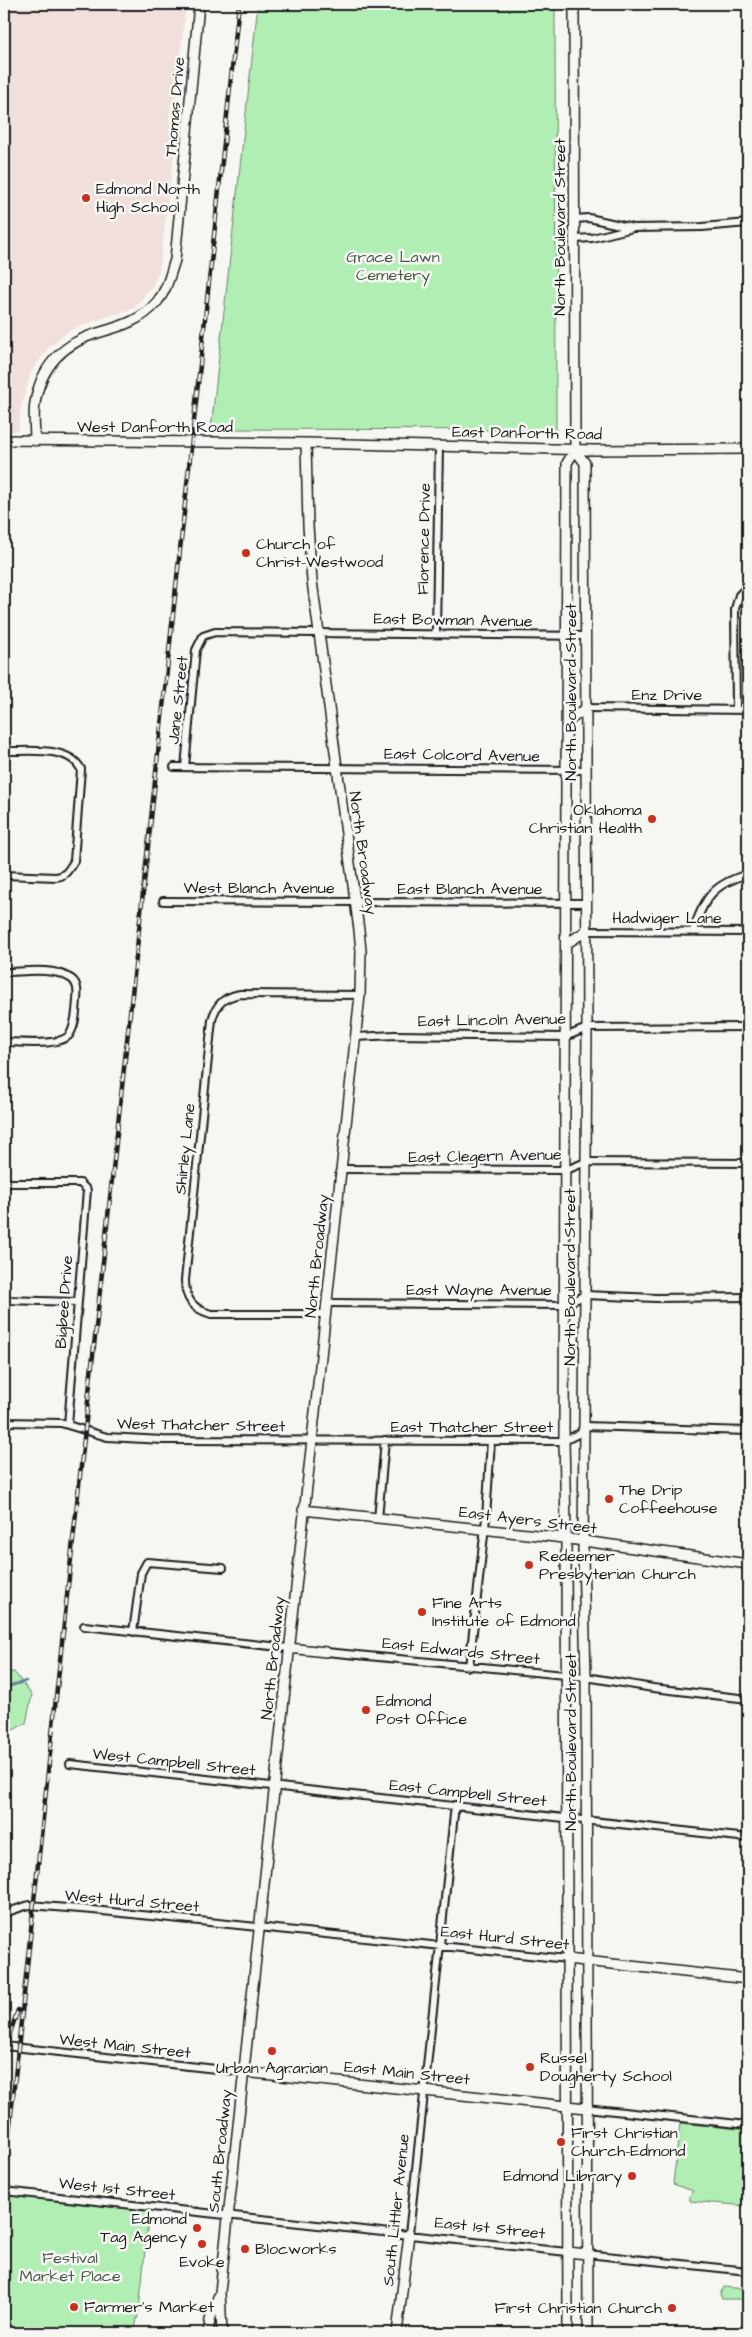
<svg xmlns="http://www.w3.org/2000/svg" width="752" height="2337" font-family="'Architects Daughter',sans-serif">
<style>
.built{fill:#f1dfdc}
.green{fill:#b1eeb4;stroke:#668568}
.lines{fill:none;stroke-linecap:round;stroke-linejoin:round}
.stream{stroke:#647e99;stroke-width:2.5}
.street-casing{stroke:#1c1c1c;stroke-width:10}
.secondary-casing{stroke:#1c1c1c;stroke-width:12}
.street{stroke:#f6f6f2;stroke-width:6}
.secondary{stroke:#f6f6f2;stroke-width:9}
.rail-casing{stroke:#1c1c1c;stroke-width:4.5}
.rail{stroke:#f6f6f2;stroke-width:2.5;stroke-dasharray:8;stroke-linecap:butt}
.poi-dot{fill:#c8321e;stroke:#f6f6f2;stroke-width:2}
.labels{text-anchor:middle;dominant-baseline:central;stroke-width:5;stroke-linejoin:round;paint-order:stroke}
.street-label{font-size:16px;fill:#1c1c1c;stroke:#f6f6f2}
.poi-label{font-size:16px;fill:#1c1c1c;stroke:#f6f6f2;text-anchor:start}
.park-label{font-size:16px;fill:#495b4a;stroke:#f6f6f2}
</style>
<rect width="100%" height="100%" fill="#f6f6f2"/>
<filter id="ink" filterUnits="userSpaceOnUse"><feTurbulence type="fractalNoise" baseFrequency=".02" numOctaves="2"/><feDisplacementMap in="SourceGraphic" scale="10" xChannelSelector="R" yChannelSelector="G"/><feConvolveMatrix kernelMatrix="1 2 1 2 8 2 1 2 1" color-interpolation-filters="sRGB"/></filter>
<g filter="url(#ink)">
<!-- built -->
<path class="built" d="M4 4H186L176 96 171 102 169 121 176 136 159 271 153 285 134 308 80 326 69 331 50 346 31 372 21 407 18 431H4Z"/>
<!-- green -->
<path class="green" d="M258 4H555L556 430 211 429Z
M4 1672H14L32 1695 26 1723 6 1734 4 1733Z
M680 2123 748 2130V2206L690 2201V2195L693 2191 673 2184Z
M10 2196 149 2211 139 2310 134 2333 98 2331 4 2333V2256Z
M724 2287 746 2289 748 2299H722L720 2294Z"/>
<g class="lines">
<!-- stream -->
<path class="stream" d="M4 1688 26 1681"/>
<!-- street casing -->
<g class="street-casing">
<path id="street" d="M575 219 589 218 633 228 592 238 575 239
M633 228 702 227 748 223
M436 633 439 446
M586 708 748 710
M736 710 735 609 739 595 748 586
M4 751C27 752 69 745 81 769L74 861C69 869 66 876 56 877L4 875
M174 767 586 770
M185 767 196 650 203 636 215 632 586 636
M163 901 585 903
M586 931 748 932
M693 931C704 898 713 884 748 874
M4 972C23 972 51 967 68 977 78 981 78 991 77 1000 76 1011 76 1024 70 1034 62 1047 19 1042 4 1042
M356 1037 395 1035 565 1037 587 1028 748 1027
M341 1169 566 1170 586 1162 748 1163
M4 1183H80L87 1190 68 1425
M4 1300 77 1302
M327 1303 565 1305 585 1295 656 1298 748 1297
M326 1314H211C193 1309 185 1299 185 1280L212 1020C216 1004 224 997 240 994L360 995
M4 1422 61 1423 107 1437 163 1440 564 1441 580 1433 584 1426 748 1431
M378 1519 385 1440
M84 1626 289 1648
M133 1632 141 1573 147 1562 223 1568
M326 1652 586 1677 653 1688 748 1699
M469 1667 486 1518 491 1441
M70 1764 748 1838
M4 1913 29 1905 93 1910 567 1959
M4 2046 244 2072
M586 2108 748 2125
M4 2191 567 2252
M409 2234 455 1805
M587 2254 748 2271"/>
</g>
<!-- secondary casing -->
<g class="secondary-casing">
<path id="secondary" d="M4 440 306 443 594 450 748 449
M35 441C35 429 33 415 35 403 41 365 65 342 101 332 122 326 142 320 157 302 167 290 170 275 175 260L199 4
M575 450 585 463 587 1028 583 1555 586 1677 588 2333
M566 723 586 708
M566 944 586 931
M303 1510 555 1537 748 1564
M289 1648 326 1652
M567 1959 748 1979
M244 2072 586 2108
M567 2252 587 2254
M208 2333 210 2320 218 2297
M222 2333 220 2292 360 995 361 951 359 930 312 581 308 526 306 443
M397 2333 409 2234
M568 2333 566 1526 564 1441 567 463 575 450 574 4"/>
</g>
<!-- street -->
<use href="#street" class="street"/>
<!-- secondary -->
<use href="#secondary" class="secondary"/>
<!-- rail casing -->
<g class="rail-casing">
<path id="rail" d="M4 2050 18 2010
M4 2179 239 4"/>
</g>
<!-- rail -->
<use href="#rail" class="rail"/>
</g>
</g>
<!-- markers -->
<g class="poi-dot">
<circle cx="86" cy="198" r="5"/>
<circle cx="246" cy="553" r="5"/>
<circle cx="652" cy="819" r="5"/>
<circle cx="609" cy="1499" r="5"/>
<circle cx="529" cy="1565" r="5"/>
<circle cx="422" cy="1612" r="5"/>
<circle cx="366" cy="1710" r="5"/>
<circle cx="272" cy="2051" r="5"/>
<circle cx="530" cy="2067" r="5"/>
<circle cx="561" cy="2142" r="5"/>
<circle cx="632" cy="2176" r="5"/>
<circle cx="197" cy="2228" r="5"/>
<circle cx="202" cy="2244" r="5"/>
<circle cx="245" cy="2249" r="5"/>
<circle cx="74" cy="2307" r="5"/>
<circle cx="672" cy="2308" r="5"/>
</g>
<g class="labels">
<!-- street labels -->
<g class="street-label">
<text transform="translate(175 107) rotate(-85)">Thomas Drive</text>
<text transform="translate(560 227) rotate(-90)">North Boulevard Street</text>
<text x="155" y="427">West Danforth Road</text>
<text transform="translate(527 433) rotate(1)">East Danforth Road</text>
<text transform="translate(424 539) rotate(-89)">Florence Drive</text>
<text transform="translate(453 620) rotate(1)">East Bowman Avenue</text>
<text transform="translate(571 692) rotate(-90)">North Boulevard Street</text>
<text x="667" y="695">Enz Drive</text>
<text transform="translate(178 700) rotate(-84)">Jane Street</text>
<text transform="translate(462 755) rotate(1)">East Colcord Avenue</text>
<text transform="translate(363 853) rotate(82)">North Broadway</text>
<text x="259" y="888">West Blanch Avenue</text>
<text x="470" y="889">East Blanch Avenue</text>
<text x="667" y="918">Hadwiger Lane</text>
<text transform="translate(492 1020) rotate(-1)">East Lincoln Avenue</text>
<text transform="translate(185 1149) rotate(-84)">Shirley Lane</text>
<text transform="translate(485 1156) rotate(-1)">East Clegern Avenue</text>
<text transform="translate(317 1256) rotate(-84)">North Broadway</text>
<text transform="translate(570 1277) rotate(-90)">North Boulevard Street</text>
<text x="479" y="1290">East Wayne Avenue</text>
<text transform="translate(64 1302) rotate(-86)">Bigbee Drive</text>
<text transform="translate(201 1425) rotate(1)">West Thatcher Street</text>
<text x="472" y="1427">East Thatcher Street</text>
<text transform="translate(528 1520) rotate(7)">East Ayers Street</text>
<text transform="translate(461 1651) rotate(6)">East Edwards Street</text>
<text transform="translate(273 1658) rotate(-84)">North Broadway</text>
<text transform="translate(571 1742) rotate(-90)">North Boulevard Street</text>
<text transform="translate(174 1762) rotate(6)">West Campbell Street</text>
<text transform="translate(468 1793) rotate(6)">East Campbell Street</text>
<text transform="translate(132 1901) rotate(5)">West Hurd Street</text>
<text transform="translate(505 1938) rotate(6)">East Hurd Street</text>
<text transform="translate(125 2046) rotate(6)">West Main Street</text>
<text transform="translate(407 2073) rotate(6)">East Main Street</text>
<text transform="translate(220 2151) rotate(-84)">South Broadway</text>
<text transform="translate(117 2189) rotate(6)">West 1st Street</text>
<text transform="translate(396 2210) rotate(-84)">South Littler Avenue</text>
<text transform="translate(490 2228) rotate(6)">East 1st Street</text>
</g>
<!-- poi labels -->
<g class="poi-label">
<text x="96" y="189">Edmond North<tspan x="96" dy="18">High School</tspan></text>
<text x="256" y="544">Church of<tspan x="256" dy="18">Christ-Westwood</tspan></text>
<text x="642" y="810" text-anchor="end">Oklahoma<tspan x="642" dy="18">Christian Health</tspan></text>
<text x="619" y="1490">The Drip<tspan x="619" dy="18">Coffeehouse</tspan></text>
<text x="539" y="1556">Redeemer<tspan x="539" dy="18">Presbyterian Church</tspan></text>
<text x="432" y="1603">Fine Arts<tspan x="432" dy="18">Institute of Edmond</tspan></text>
<text x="376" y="1701">Edmond<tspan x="376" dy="18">Post Office</tspan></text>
<text x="540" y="2058">Russel<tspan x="540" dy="18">Dougherty School</tspan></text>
<text x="272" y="2068" text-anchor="middle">Urban Agrarian</text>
<text x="571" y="2133">First Christian<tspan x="571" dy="18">Church-Edmond</tspan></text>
<text x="622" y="2176" text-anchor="end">Edmond Library</text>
<text x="187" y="2219" text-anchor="end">Edmond<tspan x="187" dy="18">Tag Agency</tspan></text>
<text x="255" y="2249">Blocworks</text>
<text x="202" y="2262" text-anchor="middle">Evoke</text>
<text x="84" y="2307">Farmer's Market</text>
<text x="662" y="2308" text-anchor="end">First Christian Church</text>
</g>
<!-- park labels -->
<g class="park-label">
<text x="393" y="257">Grace Lawn<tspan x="393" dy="18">Cemetery</tspan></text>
<text x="70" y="2258">Festival<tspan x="70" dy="18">Market Place</tspan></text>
</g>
</g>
<!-- margin -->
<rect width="752" height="2337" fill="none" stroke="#f6f6f2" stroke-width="20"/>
<rect x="10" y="10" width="732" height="2317" fill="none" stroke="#1c1c1c" stroke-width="2" filter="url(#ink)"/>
</svg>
